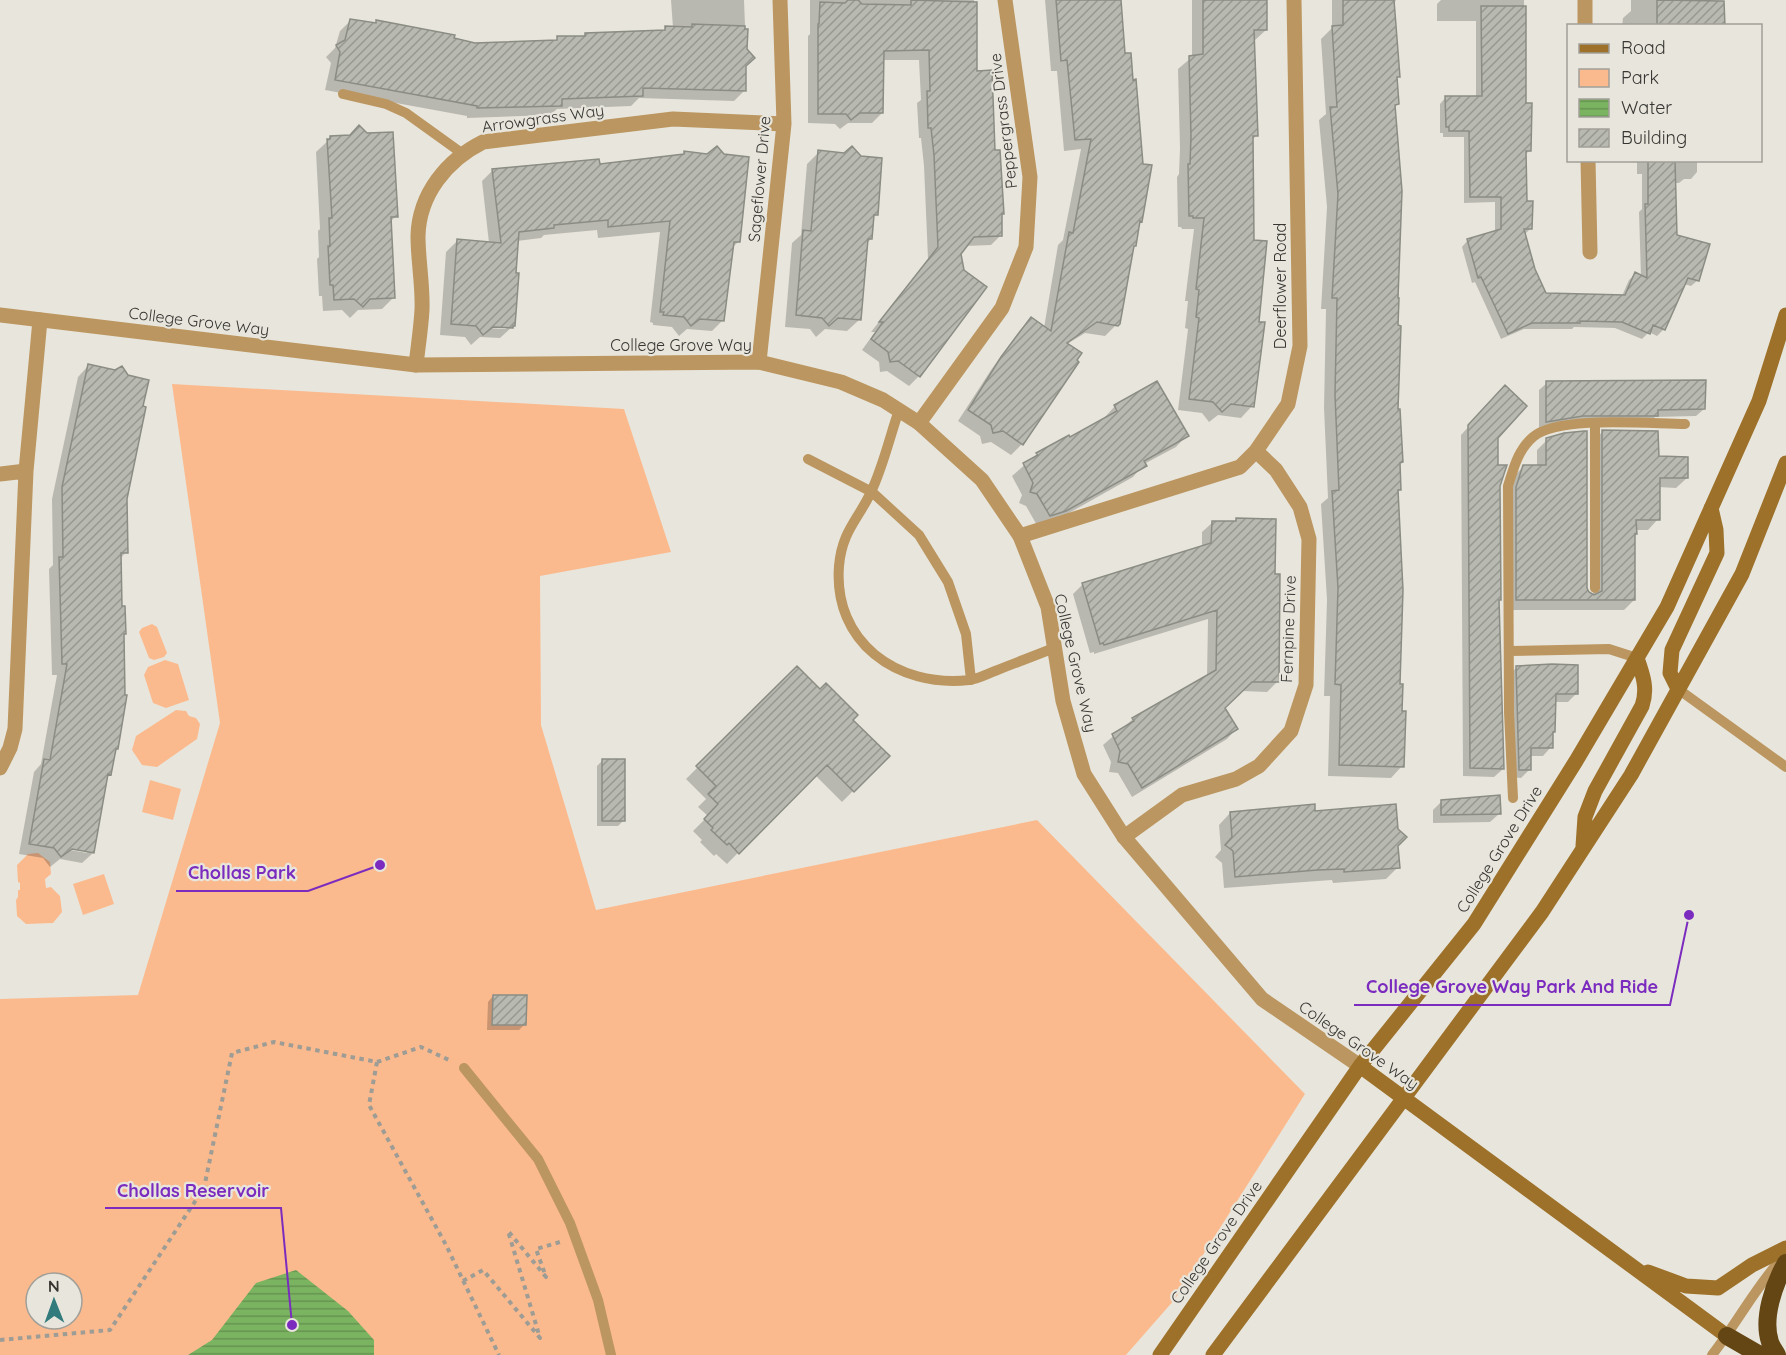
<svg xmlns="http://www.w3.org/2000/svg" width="1786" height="1355" font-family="Quicksand,sans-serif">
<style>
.park{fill:#fbba8e;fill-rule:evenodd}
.water{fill:url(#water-rules)}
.shadow{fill:#0003;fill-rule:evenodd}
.building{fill:url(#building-hatch);stroke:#8b8d84;stroke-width:1.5}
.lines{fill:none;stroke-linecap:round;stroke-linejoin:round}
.path{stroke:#9d9c95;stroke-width:4;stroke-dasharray:4.5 4.5;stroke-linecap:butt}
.service{stroke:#bc9660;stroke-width:10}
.minor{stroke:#bc9660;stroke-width:15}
.tertiary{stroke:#bc9660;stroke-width:15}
.secondary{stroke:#9d712a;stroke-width:15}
.motorway{stroke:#644615;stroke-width:18}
.labels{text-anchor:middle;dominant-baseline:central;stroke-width:4.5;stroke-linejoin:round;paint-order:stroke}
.street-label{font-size:16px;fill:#363532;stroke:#e8e6dc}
.leader{fill:none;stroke:#7b2cbf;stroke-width:2}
.callout-dot{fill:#7b2cbf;stroke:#e8e6dc;stroke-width:2}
.callout-label{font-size:18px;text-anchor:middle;font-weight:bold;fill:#7b2cbf;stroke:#e8e6dc;stroke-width:4.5;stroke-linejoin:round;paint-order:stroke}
</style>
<defs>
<pattern id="water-rules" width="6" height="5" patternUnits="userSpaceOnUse" patternTransform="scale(1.5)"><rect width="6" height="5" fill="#7bb461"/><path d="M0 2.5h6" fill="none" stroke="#669351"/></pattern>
<pattern id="building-hatch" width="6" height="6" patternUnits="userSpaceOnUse" patternTransform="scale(1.5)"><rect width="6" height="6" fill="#b8bab1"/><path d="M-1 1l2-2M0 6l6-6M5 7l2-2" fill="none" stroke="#969891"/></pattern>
</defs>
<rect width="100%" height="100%" fill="#e8e6dc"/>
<!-- park -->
<path class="park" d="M172 384 624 409 671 552 540 576 541 725 596 910 1037 820 1305 1094 1175 1299 1126 1355H0V999L138 995 220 723ZM36 1283H72V1319H36Z
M152 624 157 627 167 653 164 657 154 660 149 658 139 632 142 628Z
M165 660 178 664 189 700 166 708 153 703 144 675 148 667Z
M176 710 186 711 189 716 196 718 200 724 197 739 157 767 142 765 132 750 136 736Z
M150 780 181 789 173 820 142 812Z
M38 853 50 862 51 874 45 879 46 888 51 887 60 896 62 912 53 923 26 924 17 916 16 900 18 897V890H20V883L18 882 17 865 28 854Z
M104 874 114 904 83 915 73 884Z"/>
<!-- water -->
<path class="water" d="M296 1270 348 1311 374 1340V1355H188L212 1340 256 1283Z"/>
<!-- shadow -->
<path class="shadow" d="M671 0H744L746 50 744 91 734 101 639 98 631 106 557 109 550 115 467 118V116L325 90 331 63 326 57 335 48 340 31 350 21 374 25 377 22 475 44 554 42 558 38 583 37 585 34 662 32 666 28H673Z
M810 0H974L976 72 994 152 1001 235 991 245 965 246 960 253 963 271 985 287 919 376 909 386 887 371 880 372 879 362 862 350 875 332H871L928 259 924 166 921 138H919L917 103 921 100 919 60H883L882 113 872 123H848L840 129 835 124 808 123V36L810 34Z
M1045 0H1119L1141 221 1132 247 1118 323 1105 336 1085 333 1067 344 1022 444 1011 455 991 442 982 444 980 436 958 421 991 370 1020 330 1031 319 1044 328 1058 245 1063 240 1081 149 1064 151 1057 71H1051Z
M1192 0H1267L1266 30 1254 41 1257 135 1251 141 1252 406 1241 418 1218 415 1209 422 1202 413 1178 410 1188 329 1185 328 1188 301H1185L1194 229H1182L1181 227H1178L1177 177 1179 174 1180 148 1178 69 1192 57Z
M1332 0H1396L1393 6 1398 77 1396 79 1398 104 1394 108 1396 411 1401 462 1398 465 1400 489 1396 493 1398 685 1402 766 1391 778 1328 776 1330 696H1324L1327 600 1321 504 1328 498 1324 408 1326 309H1321L1327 207 1319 120 1326 114 1321 39 1332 28Z
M1441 0H1524L1525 104 1530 150 1525 155V203L1531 228 1524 235 1534 270 1546 295 1622 296 1629 280 1635 274 1641 277 1639 212 1642 209V174H1637V160H1697V172L1691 179H1684L1679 183H1674L1676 236 1698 280 1691 286 1684 284 1664 329 1657 336 1649 332 1642 339 1615 328 1574 327 1572 329H1524L1501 339 1475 282 1472 283 1462 247 1468 240 1495 233V202L1464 203V137H1443V133H1440V104L1446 97H1476V21H1437V4Z
M1631 0H1699V3L1723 26H1622L1623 18 1631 11Z
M331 138 396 216 390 222 394 297 382 309 358 310 350 318 342 310 323 311 322 296H319L317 259 319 257 318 231 320 229 316 152Z
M819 152 876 214 873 217 871 239 866 244 859 320 847 331 825 329 816 337 810 329 785 327 792 243 801 235 807 164Z
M685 153 738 242 731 249 723 320 712 331 687 329 679 336 672 327 653 325V323L650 322 660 232 598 238 597 230 544 235 541 238 517 241 514 325 500 338 480 337 471 345 465 337 440 335 446 252 457 241 489 243 482 181 493 170 599 165 681 156ZM485 325 506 326V329L485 328Z
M88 366 125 499 126 552 120 559 122 636 110 774 106 777 93 853 82 863 60 859 50 867 43 858 19 854 34 772 41 764 57 675H52L49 569 53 565 52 499 78 377ZM65 847 87 850V853L65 849Z
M1547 383 1704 409 1696 416 1655 417 1649 423 1539 429V390Z
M1497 396 1496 437 1499 486 1498 667 1503 769 1494 777 1463 776 1461 435Z
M1115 406 1187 435 1176 447 1144 464 1133 477 1053 522 1038 527 1026 506 1019 503 1022 495 1012 476 1037 454 1105 420 1104 418Z
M1603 431 1657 457 1687 478 1676 488 1658 487V519L1648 530H1635L1633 535 1634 600 1624 610H1506L1513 477 1523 467H1537V450L1547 440 1586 588 1590 596H1593V442Z
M1237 520 1274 575 1277 682 1267 692 1241 691 1223 708 1236 729 1227 739 1132 797 1118 773 1109 772 1111 762 1103 745 1133 719 1207 677 1208 619 1094 654V652L1090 653 1073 594 1083 584 1202 547V532L1212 523H1234Z
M1517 667 1576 694 1568 702H1554L1551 747 1543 756H1529L1530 769 1521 778 1511 777 1509 675Z
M797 668 888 756 842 802 815 775 727 864 716 854 714 856 700 842 702 840 693 831 708 816 698 807 706 799 686 779Z
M603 760 624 820 618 826H597V766Z
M1441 802 1499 814 1490 822 1433 823V810Z
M1314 812 1396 846 1398 867 1386 879 1333 883 1332 880 1224 888 1222 863 1215 857 1221 850 1219 825 1230 813Z
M493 996 525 1024 519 1030H487L488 1002Z"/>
<!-- building -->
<path class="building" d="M848 0H858L862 4 911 5V0L977 2V71L992 70 995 150H1000L1004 214H1002V236L974 237 961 254 964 270 987 287 920 377 898 361 890 362 888 352 871 339 883 322H879L938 247 934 155 931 128H928L927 91H930L929 50 884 51 883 113H860L851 120 846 114H818V24H819L820 2 845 3Z
M1056 0H1121L1125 53H1131L1133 80 1136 79 1143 164 1152 165 1142 222 1140 221 1136 246H1134L1120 324 1118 326 1097 322 1067 343 1082 353 1077 360 1079 362 1023 445 1003 431 993 433 991 425 968 410 1001 357 1031 317 1051 331 1069 232 1073 233 1091 139 1075 140 1067 60 1061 61Z
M1203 0H1267V30H1254L1258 136H1253L1254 240 1267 241 1259 322H1265L1254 407 1231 404 1222 412 1213 402 1189 399 1199 318 1196 317 1199 290 1196 289 1204 218H1193V216H1189L1188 164H1190L1191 136 1189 56 1203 54Z
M1343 0H1394L1400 77H1397L1399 104 1395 105 1402 191 1398 298H1399L1398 325 1401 326 1398 409H1400L1403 462 1400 463 1401 490H1398L1403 590 1400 684H1403L1402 711H1406L1404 767 1339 765 1341 685 1335 684 1338 588 1332 491 1339 490 1335 395 1337 298H1332L1338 194 1330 107H1337L1332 26 1343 25Z
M1657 0 1724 1 1725 26H1657Z
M1481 6H1526V103H1532L1531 151H1526L1527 201H1533L1532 229H1524L1535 269 1546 293 1625 295 1635 272 1647 278 1645 204H1648V160H1675L1677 235 1710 244 1699 281 1688 278 1665 330 1653 325 1650 334 1622 322 1580 321V323H1532L1508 334 1481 277 1478 278 1467 239 1501 229V197H1470L1469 131H1449V127H1446L1445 96H1482Z
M350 19 376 23V20L455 35 454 38 475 43 557 40V36H585V33L665 30V26L692 27V24L745 26V29H748L747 49 755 58 746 66V91L643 88V96L562 99V106L477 108V106L335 80 340 52 336 45 345 40Z
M359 125 367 133 393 132 398 217H391L395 298 370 299 363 307 354 299 334 300 333 285H330L328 246H330L329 218H332L327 139H330V136L350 135Z
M717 146 724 154 749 157 740 242H734L724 321 700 319 691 326 684 317 663 315 664 312H660L670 221 608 227V220L554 225V228L519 232 516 273H519L515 326H513V328L493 327 483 335 476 326 451 324 457 239 501 243 492 169 599 159 600 164 684 154V151L707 154Z
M852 146 861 156 882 158 878 215H874L872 239H868L861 320 838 318 829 326 822 318 796 315 803 230 811 231 818 150 844 153Z
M88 364 115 370 122 366 128 375 149 380 143 406 146 407 127 499 128 553H121L122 606H125L126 634H124L125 695H127L118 749H116L111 775 108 774 94 853 72 849 61 857 54 848 29 844 44 759 50 760 67 664H62L59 557H63L62 487Z
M1706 380 1705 409 1658 410V416H1583L1546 422V381Z
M1157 381 1189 436 1144 461 1147 466 1066 511 1050 516 1037 494 1030 492 1033 483 1023 463 1038 455 1036 453 1069 435 1070 437 1117 411 1114 405Z
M1505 385 1527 406 1498 438V465H1507L1500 486 1501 600H1499L1504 769 1470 768 1468 425Z
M1602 430 1658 431 1659 456 1688 457V478H1660V520H1636L1637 534H1635V600H1516V487L1523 465H1546V438L1564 433 1584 431H1587V588L1589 592 1594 595 1602 591Z
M1236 518 1276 519 1275 574H1280L1279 682H1252L1225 708 1238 729 1142 788 1128 764 1118 762 1120 751 1112 734 1134 721 1132 718 1216 670 1217 610 1104 645 1103 643 1100 644 1082 583 1211 543 1212 521H1236Z
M1552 664 1578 665V694H1556L1555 732H1553V748H1531V770H1519L1516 666Z
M797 666 820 689 826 683 858 715 853 720 890 756 854 792 827 765 739 854 729 843 727 845 711 830 713 828 704 819 718 804 708 794 716 786 696 766Z
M602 759H625V821H602Z
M1500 795 1501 814 1441 815V800Z
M1315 804V811L1396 804 1398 829 1407 837 1398 846 1400 868 1344 872V869L1317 870 1235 877 1233 851 1225 845 1232 837 1230 812Z
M493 995H527L526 1025H492Z"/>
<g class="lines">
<!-- path -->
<path class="path" d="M377 1062 421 1047 449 1060
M463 1281 483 1270 540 1338 508 1231 546 1277 536 1249 560 1242
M0 1340 110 1330 204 1188 232 1053 274 1042 377 1062 369 1105 446 1245 499 1355"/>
<!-- service -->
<path class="service" d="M343 94 386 104 406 113 463 154
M899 410C890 436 883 467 871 492 858 520 842 531 839 566 833 642 897 688 969 680 978 679 987 674 995 671 1015 663 1034 656 1054 648
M808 459 872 492 919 535 948 582 966 634 971 680
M1595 588V423
M1509 651 1609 649 1637 658
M1678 689 1786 767
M1513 798 1509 712 1508 486C1514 467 1518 450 1533 437 1558 415 1651 424 1685 424
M464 1068 538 1159 570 1223 598 1300 611 1355
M1712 1355C1737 1323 1755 1288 1782 1258"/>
<!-- minor -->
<path class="minor" d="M1585 0V26
M1588 160 1590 252
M759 362 784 124 780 0
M416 365C418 347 421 328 422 310 423 285 418 261 418 236 419 194 447 160 483 142L673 119 784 124
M919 423 1002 308 1026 247 1030 177 1005 0
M0 474 26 471
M1020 536 1240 467 1256 451 1288 404 1300 346 1294 0
M0 768 10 748 15 729 26 471 40 320
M1124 837 1182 795 1236 779 1259 766 1291 731 1306 685 1309 539 1300 507 1276 470 1256 451"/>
<!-- tertiary -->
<path class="tertiary" d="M0 315 416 365 759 362 841 382 883 400 919 423 982 480 1020 536 1048 607 1063 701 1084 774 1124 837 1262 999 1360 1066"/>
<!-- secondary -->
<path class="secondary" d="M1678 689 1670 673 1672 650 1717 553 1716 530 1711 508
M1583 846 1585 817 1595 791 1642 706C1648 689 1643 675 1637 658
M1360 1066 1727 1336
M1648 1272 1686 1286 1718 1288 1752 1265 1786 1248
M1160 1355 1360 1066 1474 924 1576 761 1667 607 1759 401 1786 315
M1213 1355 1542 912 1631 775 1742 574 1786 463"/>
<!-- motorway -->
<path class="motorway" d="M1727 1336 1760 1355
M1777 1355C1775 1351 1771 1346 1770 1342 1762 1318 1774 1284 1786 1263"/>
</g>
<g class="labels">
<!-- street labels -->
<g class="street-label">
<text transform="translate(543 118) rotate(-8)">Arrowgrass Way</text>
<text transform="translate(1003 121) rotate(-97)">Peppergrass Drive</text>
<text transform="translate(759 179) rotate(-85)">Sageflower Drive</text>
<text transform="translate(1280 286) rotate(-90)">Deerflower Road</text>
<text transform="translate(199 321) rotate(7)">College Grove Way</text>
<text x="681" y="345">College Grove Way</text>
<text transform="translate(1288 629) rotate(-88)">Fernpine Drive</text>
<text transform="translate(1076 663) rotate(77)">College Grove Way</text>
<text transform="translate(1499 849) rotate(-58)">College Grove Drive</text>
<text transform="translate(1359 1045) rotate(35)">College Grove Way</text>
<text transform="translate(1216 1242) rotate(-55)">College Grove Drive</text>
</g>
</g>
<!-- callouts -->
<path class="leader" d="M380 865L308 891H176M1689 915L1670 1005H1354M292 1325L281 1208H105"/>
<g class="callout-dot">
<circle cx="380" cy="865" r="6"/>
<circle cx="1689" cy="915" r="6"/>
<circle cx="292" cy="1325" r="6"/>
</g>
<g class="callout-label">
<text x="242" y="879">Chollas Park</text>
<text x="1512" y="993">College Grove Way Park And Ride</text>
<text x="193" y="1197">Chollas Reservoir</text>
</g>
<!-- legend -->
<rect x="1567" y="24" width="195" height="138" fill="#e8e6dc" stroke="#a19f98" stroke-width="1.5"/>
<rect x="1579" y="44" width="30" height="9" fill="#9d712a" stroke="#a19f98" stroke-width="1.5"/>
<text x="1621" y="54" font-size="18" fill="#363532">Road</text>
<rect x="1579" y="69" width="30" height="18" fill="#fbba8e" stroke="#a19f98" stroke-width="1.5"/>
<text x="1621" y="84" font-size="18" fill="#363532">Park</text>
<rect x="1579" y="99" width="30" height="18" fill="url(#water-rules)" stroke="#a19f98" stroke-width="1.5"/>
<text x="1621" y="114" font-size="18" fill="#363532">Water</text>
<rect x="1579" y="129" width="30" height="18" fill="url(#building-hatch)" stroke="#a19f98" stroke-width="1.5"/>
<text x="1621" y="144" font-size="18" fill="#363532">Building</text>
<!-- north arrow -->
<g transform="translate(54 1301) rotate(359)"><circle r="28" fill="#e8e6dc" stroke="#a19f98" stroke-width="1.5"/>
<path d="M0-4.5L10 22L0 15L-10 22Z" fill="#317b7c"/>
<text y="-9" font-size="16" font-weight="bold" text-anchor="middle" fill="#363532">N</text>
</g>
</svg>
